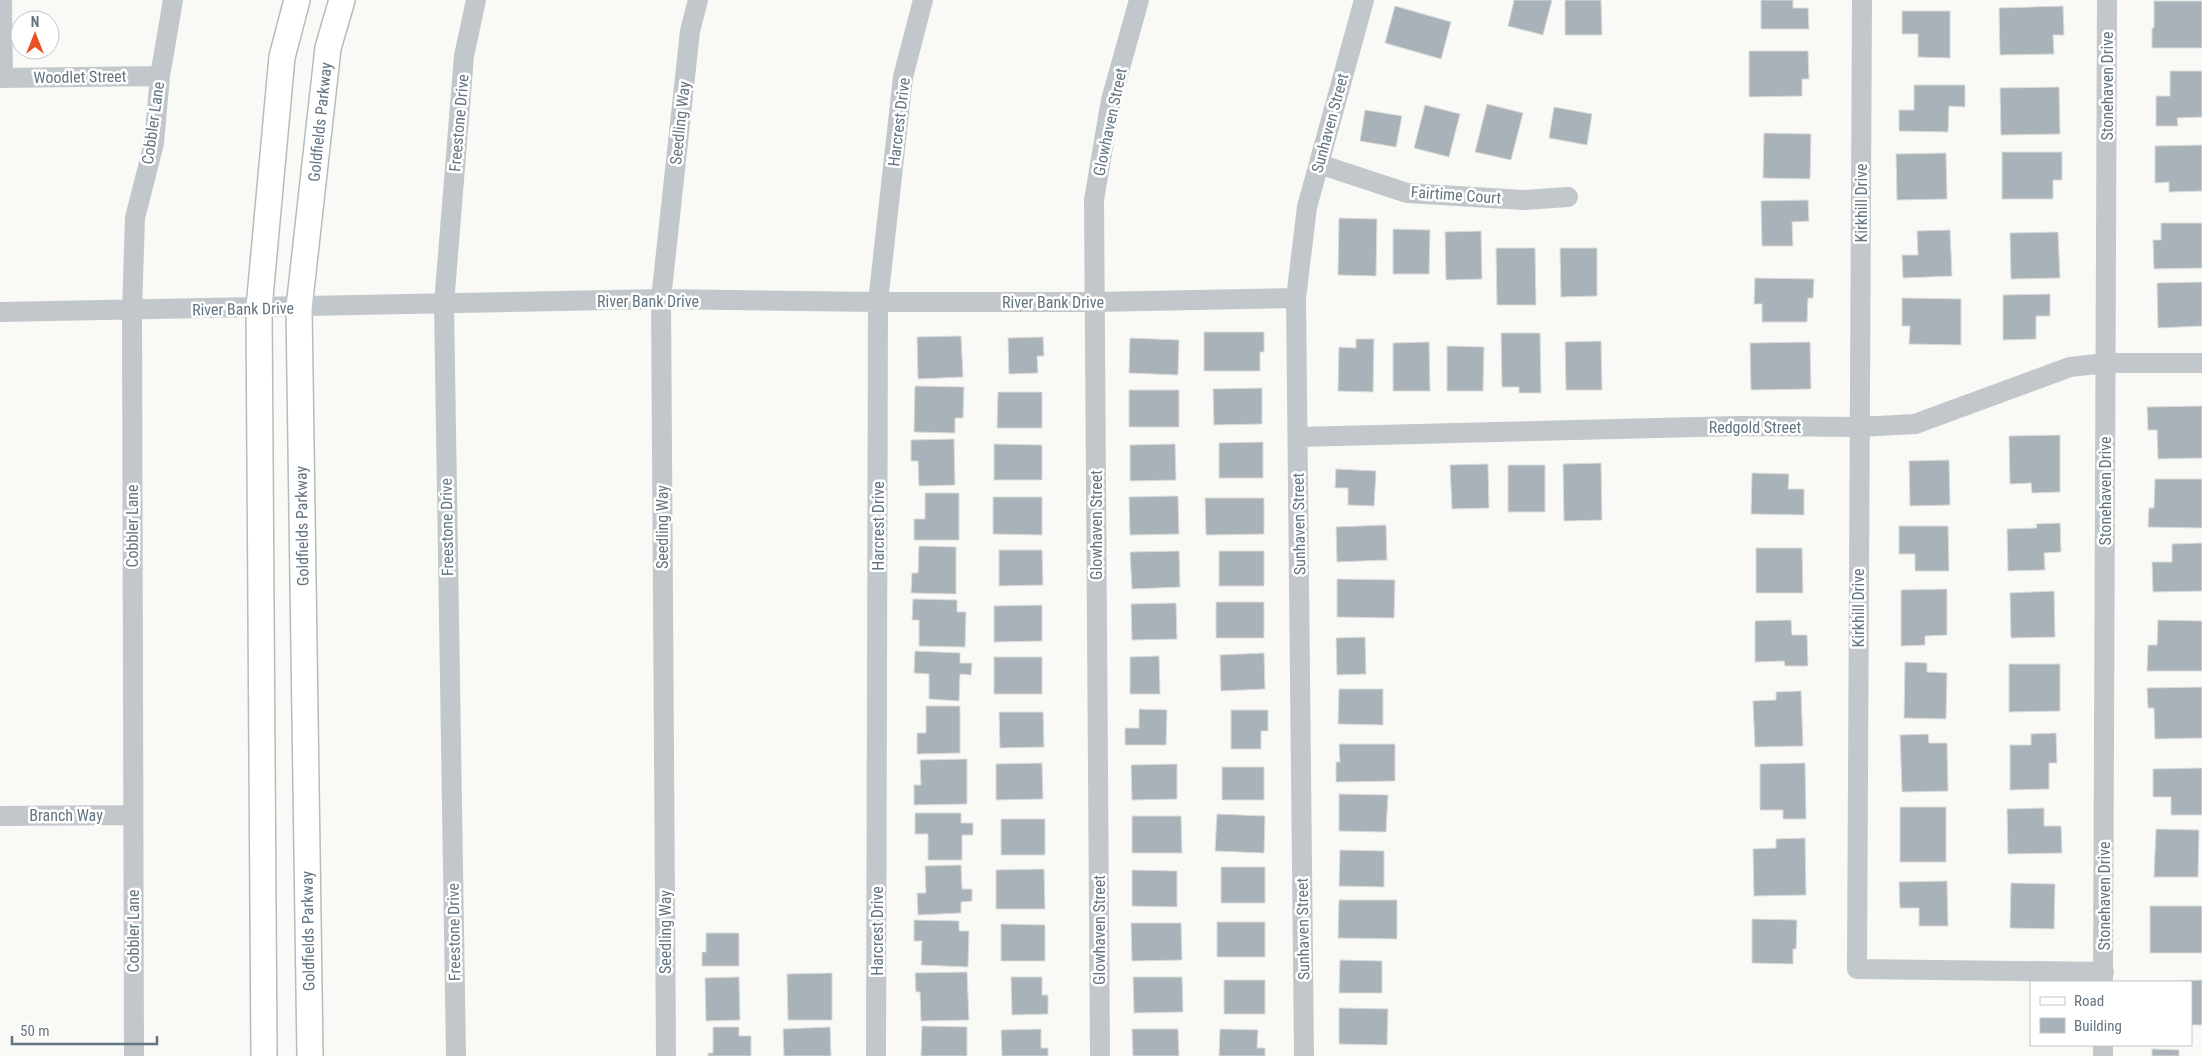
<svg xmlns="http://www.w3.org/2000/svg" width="2202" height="1056" font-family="'Roboto Condensed',sans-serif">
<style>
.building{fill:#a9b2b9;stroke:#dbdbd9}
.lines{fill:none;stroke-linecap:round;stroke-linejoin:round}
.major-casing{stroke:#b5bbbf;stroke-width:28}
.minor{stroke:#c2c7cb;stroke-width:20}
.major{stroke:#fff;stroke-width:25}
.labels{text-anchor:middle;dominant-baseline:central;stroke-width:5;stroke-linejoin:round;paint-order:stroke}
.street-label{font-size:16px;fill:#637583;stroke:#fff}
</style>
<rect width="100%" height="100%" fill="#f9f9f6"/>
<!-- building -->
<path class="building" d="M1514 0H1552L1543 35 1508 26Z
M1565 0H1601L1602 35H1565Z
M1761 0H1793V8H1808L1809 29H1761Z
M2154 1H2202V48H2152V28H2154Z
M1395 6 1451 22 1441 59 1385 43Z
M2063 6 2064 35H2053L2054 54 2000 55 1999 8Z
M1902 11H1950V58L1918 57V34H1902Z
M1749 51H1808L1809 79H1802V96L1749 97Z
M2170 71H2202V117L2177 118 2178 126H2156V96H2170Z
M1914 85H1965V107L1949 106 1948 132 1899 131V110H1914Z
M2059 87 2060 134 2001 135 2000 88Z
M1487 104 1523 113 1511 160 1475 152Z
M1425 105 1460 114 1449 157 1414 148Z
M1554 107 1592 114 1587 145 1549 138Z
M1365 110 1402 116 1396 147 1360 141Z
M1764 133 1811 134 1810 179 1763 178Z
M2202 145V191L2169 192V182L2155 183V146Z
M2002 152H2062V180H2053V199H2002Z
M1946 153 1947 199 1897 200 1896 154Z
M1808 200 1809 221 1792 222 1793 246H1762L1761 201Z
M1339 218 1377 219 1376 276 1338 275Z
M2161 223H2202V268L2154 269 2153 240H2161Z
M1393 229 1430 230 1429 274H1393Z
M1950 230 1952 276 1903 278 1902 255H1918L1917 231Z
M1481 231 1482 279 1446 280 1445 232Z
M2058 232 2060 278 2011 279 2010 233Z
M1496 248H1535L1536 305H1497Z
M1560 248H1597V296L1561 297Z
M1755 278 1814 279 1813 298H1808L1807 322H1762V304H1754Z
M2202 282V326L2158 328 2157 283Z
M2050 294V316H2036V339L2003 340V295Z
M1902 298 1961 299V345L1909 344 1910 326H1902Z
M1204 332H1264V352H1260V371H1204Z
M1501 333H1540L1541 393H1519V387H1502Z
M961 336 963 377 918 379 917 337Z
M1043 337 1044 356H1037L1038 373 1009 374 1008 338Z
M1130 338 1179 340 1178 375 1129 373Z
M1356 339H1374L1373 392 1338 391 1339 347 1356 348Z
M1601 341 1602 390H1566L1565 342Z
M1429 342 1430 391H1393V343Z
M1810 342 1811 389 1751 390 1750 343Z
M1447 346 1484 347 1483 391H1447Z
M915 386 964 387 963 418H955V433L914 432Z
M1262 388V424L1214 425 1213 389Z
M1129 390H1179V427H1129Z
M998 392H1042V428H997Z
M2202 406V458L2158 459 2157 430H2148L2147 407Z
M2060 435V492L2032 493 2031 483 2010 484 2009 436Z
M954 439 955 485 919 486 918 461H911V440Z
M1263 442V478H1219V443Z
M994 444 1042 445V480H994Z
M1175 444 1176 480 1130 481V445Z
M1949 460 1950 505 1910 506 1909 461Z
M1601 463 1602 520 1564 521 1563 464Z
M1488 464 1489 508 1452 509 1450 465Z
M1508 465H1545V512H1508Z
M1336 469 1376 471 1374 506 1348 505V488H1335Z
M1752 473 1789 474 1788 489H1804V515L1751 514Z
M2155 479H2202V528L2148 527 2149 508H2154Z
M925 493H959V540H914V519H925Z
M1178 496 1179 534 1130 535 1129 497Z
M993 497H1042V535L993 534Z
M1205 498H1264V534L1206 535Z
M2060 523 2061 552 2044 553 2045 570 2008 571 2007 529 2037 528 2036 524Z
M1386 525 1387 560 1337 562 1336 527Z
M1899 526H1948L1949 571H1915V554H1899Z
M2202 543V591L2153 592 2152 562H2172V544Z
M919 546 956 547V594L911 593 912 573H918Z
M1756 548H1802L1803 593H1756Z
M999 550H1042L1043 585 999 586Z
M1179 551 1180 587 1132 589 1130 552Z
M1219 551H1264V586H1219Z
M1337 579 1395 580 1394 618 1337 617Z
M1947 589V635L1925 636V645L1901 646V590Z
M2054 591 2055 637 2011 638 2010 593Z
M913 599 957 600V612H966L965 647 919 646V620H912Z
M1216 602H1264V638H1216Z
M1176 603 1177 639 1132 640 1131 604Z
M1042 605V641L994 642V606Z
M1791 620 1792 635H1807L1808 666H1785L1784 661 1755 662V621Z
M2158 620 2202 621V671H2147L2148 645H2157Z
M1365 637 1366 674 1337 675 1336 638Z
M915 651 960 653V663H972L971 675 960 674 959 701 929 699V674L914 673Z
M1264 653 1265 689 1221 691 1220 655Z
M1159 656 1160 694H1130V657Z
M994 657H1042V694H994Z
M1905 662 1927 663V672L1947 673 1946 719 1904 718Z
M2009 664H2060V711L2009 712Z
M2202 687V738L2155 739 2154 708H2148L2147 688Z
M1339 689H1383V725L1338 724Z
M1801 691 1803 746 1755 747 1753 701 1776 700V692Z
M926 706H960V753L917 754V733H926Z
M1139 709 1167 710 1166 745H1125V728H1139Z
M1231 710H1268V731H1261V749H1231Z
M999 712H1043L1044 747 1000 748Z
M2056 733 2057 763H2049V789L2010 790V745H2031V734Z
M1928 734 1929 743H1947L1948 791 1902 792 1900 735Z
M1339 744H1395V781L1336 782V762H1340Z
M967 759V804L914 805V785H921L920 760Z
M1042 763 1043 799 996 800V764Z
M1805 763 1806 819H1783V810H1760V764Z
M1177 764V799L1132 800 1131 765Z
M1222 767H1264V800H1222Z
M2202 768V815H2171V797H2153V769Z
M1339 794 1388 795 1386 832 1339 831Z
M1900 807H1946V862H1900Z
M2044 808V826H2061L2062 853 2008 854 2007 809Z
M915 813H961V823H973V835H962V860H928V834H915Z
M1217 814 1265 816 1264 853 1215 851Z
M1132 816H1181L1182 853H1132Z
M1001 819H1045V855H1001Z
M2156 829 2199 830 2198 877H2154Z
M1805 838 1806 895 1754 896 1753 849 1776 848V839Z
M1340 850 1384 851V887L1339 886Z
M961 865 962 889H972V901L961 902V913L918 915 917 893H926L925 866Z
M1221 867H1265V903H1221Z
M1044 869 1045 909H996V870Z
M1132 870 1177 871V907L1132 906Z
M1947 881 1948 926H1919V908H1900L1899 882Z
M2011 883 2055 884 2054 929 2010 928Z
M1339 900H1397V939L1338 938Z
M2150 906H2202V953H2150Z
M1752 919 1797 920 1796 949H1793V964L1752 963Z
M914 920 959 921V931H969L968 967 921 965 922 941H914Z
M1217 922H1265V957H1217Z
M1131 923H1181L1182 960 1132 961Z
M1001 924 1045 925V961H1001Z
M706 933H739V966H702V952H706Z
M1340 960 1382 961V993H1339Z
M967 972 969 1020 921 1021 920 992H916L915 973Z
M832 973V1020H788L787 974Z
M739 977 740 1020 706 1021 705 978Z
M1011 977H1042V995H1048V1014L1012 1015Z
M1133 977H1182L1183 1012 1134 1013Z
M1224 980H1265V1014H1224Z
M2202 980V1025H2191V982H2152Z
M1339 1008 1388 1009 1387 1045 1339 1044Z
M922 1026 967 1027V1056H921Z
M713 1027H739V1036H751V1056H708V1053H713Z
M830 1027 831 1056H784L783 1029Z
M1041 1029V1048H1048V1056H1002L1001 1030Z
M1132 1029H1178L1179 1056H1133Z
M1220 1029 1258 1030 1257 1048H1265V1056H1219Z
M2152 1049 2179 1050V1056H2152Z"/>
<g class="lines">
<!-- major casing -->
<g class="major-casing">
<path id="major" d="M264 1056 259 308 282 57 297 0
M310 1056 299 308 328 48 342 0"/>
</g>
<!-- minor -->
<path class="minor" d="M2 0 3 78
M1862 0 1857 969 2104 972
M0 78 160 76
M1319 164 1407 193 1524 200 1568 197
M0 312 661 299 878 302H1094L1296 298
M1298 437 1739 426 1859 427 1915 424 2070 367 2106 363H2202
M0 816 132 815
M2103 982 2107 0
M134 1056 132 311 135 218 154 143 160 76 173 0
M456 1056 444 304 464 56 476 0
M666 1056 661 299 690 31 698 0
M876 1056 878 302 903 77 923 0
M1100 1056 1094 200 1111 100 1139 0
M1304 1056 1296 298 1307 207 1364 0
M2103 1056V1045"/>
<!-- major -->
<use href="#major" class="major"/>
</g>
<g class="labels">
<!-- street labels -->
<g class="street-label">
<text transform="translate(80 77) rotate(-1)">Woodlet Street</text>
<text transform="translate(2107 86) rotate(-90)">Stonehaven Drive</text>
<text transform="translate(320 122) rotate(-84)">Goldfields Parkway</text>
<text transform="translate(899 122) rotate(-83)">Harcrest Drive</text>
<text transform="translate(1110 122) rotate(-78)">Glowhaven Street</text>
<text transform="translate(153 123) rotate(-82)">Cobbler Lane</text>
<text transform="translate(459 123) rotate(-85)">Freestone Drive</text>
<text transform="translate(680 123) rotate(-84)">Seedling Way</text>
<text transform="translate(1330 123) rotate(-75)">Sunhaven Street</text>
<text transform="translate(1456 195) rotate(4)">Fairtime Court</text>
<text transform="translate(1861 203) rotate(-90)">Kirkhill Drive</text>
<text x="648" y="301">River Bank Drive</text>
<text x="1053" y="302">River Bank Drive</text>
<text transform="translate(243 309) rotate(-1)">River Bank Drive</text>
<text x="1755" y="427">Redgold Street</text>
<text transform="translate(2105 491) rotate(-90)">Stonehaven Drive</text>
<text transform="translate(1299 524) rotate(-91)">Sunhaven Street</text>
<text transform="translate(1096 525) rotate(-90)">Glowhaven Street</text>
<text transform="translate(132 526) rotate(-90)">Cobbler Lane</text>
<text transform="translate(302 526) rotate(-91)">Goldfields Parkway</text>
<text transform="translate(878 526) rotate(-90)">Harcrest Drive</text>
<text transform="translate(447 527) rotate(-91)">Freestone Drive</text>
<text transform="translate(662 527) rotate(-90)">Seedling Way</text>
<text transform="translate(1858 608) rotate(-90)">Kirkhill Drive</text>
<text x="66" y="815">Branch Way</text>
<text transform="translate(2104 896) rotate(-90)">Stonehaven Drive</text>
<text transform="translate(1303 929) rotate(-91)">Sunhaven Street</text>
<text transform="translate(1099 930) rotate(-90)">Glowhaven Street</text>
<text transform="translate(133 931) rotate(-90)">Cobbler Lane</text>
<text transform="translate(308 931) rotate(-91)">Goldfields Parkway</text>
<text transform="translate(877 931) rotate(-90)">Harcrest Drive</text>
<text transform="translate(454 932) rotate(-91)">Freestone Drive</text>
<text transform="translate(665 932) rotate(-90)">Seedling Way</text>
</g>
</g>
<!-- legend -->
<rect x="2030" y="981" width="162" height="65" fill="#ffffff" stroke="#c1c8cd"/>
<rect x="2040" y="997" width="25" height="8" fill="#ffffff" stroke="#c1c8cd"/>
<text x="2074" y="1006" font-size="15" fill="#637583">Road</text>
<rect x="2040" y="1018" width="25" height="15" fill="#a9b2b9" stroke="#c1c8cd"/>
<text x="2074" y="1031" font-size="15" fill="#637583">Building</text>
<!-- north arrow -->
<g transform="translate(35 35)"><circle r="24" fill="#ffffff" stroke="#c1c8cd"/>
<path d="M0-4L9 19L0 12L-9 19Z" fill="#eb4f24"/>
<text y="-8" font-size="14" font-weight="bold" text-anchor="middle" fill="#637583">N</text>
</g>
<!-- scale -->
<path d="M12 1036v8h145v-8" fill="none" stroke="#637583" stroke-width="2.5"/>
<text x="20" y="1036" font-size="15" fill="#637583" stroke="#ffffff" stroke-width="4" paint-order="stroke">50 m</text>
</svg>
